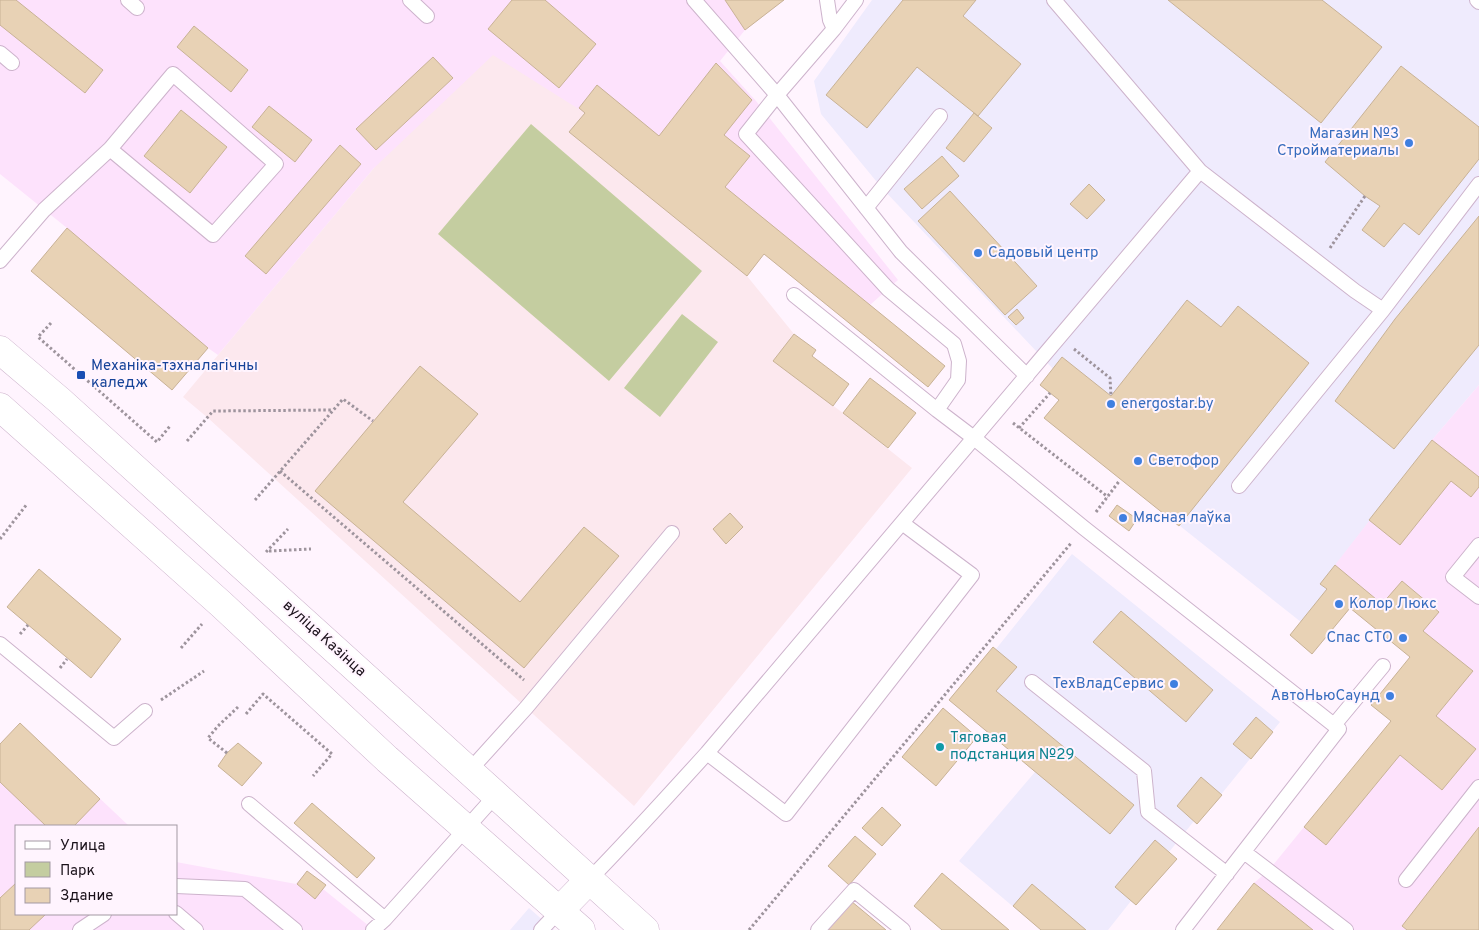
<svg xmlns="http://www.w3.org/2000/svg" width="1479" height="930" font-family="Overpass,sans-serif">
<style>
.commercial{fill:#efebfd}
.built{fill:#fde2fc}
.education{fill:#fce8ee}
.green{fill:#c4cda0}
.building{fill:#e8d2b5;stroke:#c8b296}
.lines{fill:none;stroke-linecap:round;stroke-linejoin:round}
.lane-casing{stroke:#cdb3cc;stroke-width:16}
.street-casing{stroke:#cdb3cc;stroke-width:29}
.secondary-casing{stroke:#cdb3cc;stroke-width:29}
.path{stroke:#9e949d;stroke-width:3;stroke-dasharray:2.5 2.5;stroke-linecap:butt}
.lane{stroke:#fff;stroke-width:14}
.street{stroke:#fff;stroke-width:28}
.secondary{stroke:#fff;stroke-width:28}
.shop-dot{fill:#3f7fe0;stroke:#fff4fe;stroke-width:2}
.transit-dot{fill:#1a4fb4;stroke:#fff4fe;stroke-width:2}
.culture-dot{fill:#0f9aa8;stroke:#fff4fe;stroke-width:2}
.labels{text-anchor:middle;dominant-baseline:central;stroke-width:4;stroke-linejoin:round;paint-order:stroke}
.shop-label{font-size:15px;fill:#366cbe;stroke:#fff4fe;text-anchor:start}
.transit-label{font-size:15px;fill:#164399;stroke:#fff4fe;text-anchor:start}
.street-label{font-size:15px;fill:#1a111a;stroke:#fff4fe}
.culture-label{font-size:15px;fill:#0d838f;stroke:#fff4fe;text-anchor:start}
</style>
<rect width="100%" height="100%" fill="#fff4fe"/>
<!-- commercial -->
<path class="commercial" d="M872 0H1479V385L1432 440 1321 584 1327 589 1301 622 1044 418 1059 400 1040 385 1053 369 881 187 821 114 814 81Z
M1072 554 1280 722 1197 824 1194 821 1169 852 1177 859 1136 905 1131 901 1108 930H1041L959 861 1035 772 949 700 993 647 996 649Z
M529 908 554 930H510Z"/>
<!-- built -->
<path class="built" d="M0 0H784L745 30 720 61 756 101 898 280 870 305 945 366 928 387 764 254 747 276 569 132 584 113 374 168 218 355 208 348 172 390 31 271 67 228 0 174Z
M1479 385V930H1217L1254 883 1269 870 1304 827 1326 845 1400 755 1442 790 1475 749 1436 716 1472 671 1423 631 1439 611 1402 581 1382 604 1335 565 1432 440Z
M20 723 129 826H16V914H176V862L296 884 307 871 326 885 323 889 374 930H0V744Z"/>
<!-- education -->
<path class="education" d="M493 55 585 113 569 132 747 276 794 334 773 361 843 413 912 468 634 806 208 418 183 397 374 168Z"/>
<!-- green -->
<path class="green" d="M531 124 702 271 609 381 438 234Z
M682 314 718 342 660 417 624 388Z"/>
<!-- building -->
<path class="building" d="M0 0H16L103 70 85 93 0 25Z
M512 0H545L596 44 559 88 488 29Z
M725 0H784L745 30Z
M903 0H976L963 16 1021 64 978 116 917 67 867 128 826 95Z
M1168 0H1322L1382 47 1321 123Z
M194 26 248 70 231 92 177 47Z
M433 57 453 78 376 150 356 129Z
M716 63 752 100 724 135 750 156 725 187 945 366 928 387 764 254 747 276 569 132 585 113 579 108 597 85 659 136Z
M1401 66 1479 127V159L1419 235 1404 223 1384 247 1362 230 1380 206 1365 196 1325 162Z
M269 106 312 140 295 162 252 127Z
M181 110 227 147 190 193 144 156Z
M974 113 992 128 964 162 946 148Z
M340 145 361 164 266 274 245 256Z
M942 156 959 176 922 209 904 189Z
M1089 184 1105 200 1087 219 1070 204Z
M950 191 1037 286 1005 315 918 221Z
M1479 216V345L1394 449 1335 401 1395 319Z
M67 228 208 348 172 390 31 271Z
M1187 300 1221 327 1238 306 1309 363 1179 526 1044 418 1059 400 1040 385 1062 357 1111 396Z
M1017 309 1024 318 1016 325 1008 317Z
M794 334 816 350 812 356 849 384 833 406 773 361Z
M420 366 478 414 403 502 520 602 584 527 619 556 524 668 315 491Z
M870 378 916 413 888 448 843 413Z
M1432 440 1479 477V487L1471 497 1451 481 1400 545 1369 520Z
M1117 505 1137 519 1129 531 1109 516Z
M730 513 743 527 726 544 713 529Z
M1335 565 1382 604 1402 581 1439 612 1423 631 1473 671 1436 716 1476 749 1442 790 1400 755 1326 845 1304 827 1391 721 1371 705 1410 657 1350 608 1312 654 1290 635 1327 589 1320 584Z
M39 569 121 639 91 678 7 607Z
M1121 611 1213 690 1186 722 1093 642Z
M993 647 1017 667 996 691 1134 805 1110 834 949 700Z
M943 708 977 737 936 786 902 757Z
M1256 717 1273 732 1251 759 1233 744Z
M20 723 100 799 74 826H46L0 782V744Z
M238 743 262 763 242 786 218 766 227 753Z
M1201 777 1222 795 1197 824 1177 806Z
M312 803 375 858 357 878 294 823Z
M882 807 901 825 882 846 862 828Z
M1479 827V930H1407L1402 926Z
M855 836 876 854 849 885 828 866Z
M1155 840 1177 859 1136 905 1115 887Z
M307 871 326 885 315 899 297 884Z
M942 873 1009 930H942L914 906Z
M16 883V914H46L29 930H0V898Z
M1254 883 1313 930H1217Z
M1032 884 1086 930H1041L1013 906Z
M851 901 886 930H826Z"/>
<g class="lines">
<!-- lane casing -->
<g class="lane-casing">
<path id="lane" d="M128 0 137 8
M410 0 427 16
M694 0 777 95 746 134 888 289 954 344 959 361 958 380 937 410 974 438 1084 528 1339 729 1183 930
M827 0 830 20 834 29
M856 0 834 29 777 95 901 252 1027 376
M1054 0 1200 171 1355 291 1383 310 1479 184
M1477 0 1479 2
M0 53 12 63
M866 208 940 116
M0 261 44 210 110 149 173 74 276 164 213 235 110 149
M794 295 937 410
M1239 486 1383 310
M1479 545 1453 577 1479 597
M0 644 114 738 145 711
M1032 682 1144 771 1148 812 1227 874
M1334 725 1383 666
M707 753 786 814 972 575 902 523
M470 770 526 708 672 533
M249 804 385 919
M1244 852 1346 930
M589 880C629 839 668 796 707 753L1200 171
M1406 880 1479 787
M176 886 245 889 295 930
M176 913 196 930
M80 930 104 914
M373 930 385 919 496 795
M541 930 559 911
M818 930 854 890 903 930"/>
</g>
<!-- street casing -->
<g class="street-casing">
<path id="street" d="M559 911 589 880"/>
</g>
<!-- secondary casing -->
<g class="secondary-casing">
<path id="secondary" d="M0 350 59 400 645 930
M0 407 221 604 387 759 581 930"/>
</g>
<!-- path -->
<path class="path" d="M1330 248 1365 196
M51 323 38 337 157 442 170 426
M1074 349 1110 378 1111 396
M1013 423 1108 497
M1019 428 1050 393
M187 441 213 411 333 410
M280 471 524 680
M255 500 343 399 373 421
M1096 512 1120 480
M0 539 27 504
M269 551 311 549
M266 552 288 529
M20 634 28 625
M181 648 202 624
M60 668 67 659
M161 700 204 671
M246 714 263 694 332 754 313 776
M227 753 208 738 218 726 238 707
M749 930 1072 542"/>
<!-- lane -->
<use href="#lane" class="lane"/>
<!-- street -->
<use href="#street" class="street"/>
<!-- secondary -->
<use href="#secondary" class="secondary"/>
</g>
<!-- markers -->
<g class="shop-dot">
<circle cx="1409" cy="143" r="5"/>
<circle cx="978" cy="253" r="5"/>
<circle cx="1111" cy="404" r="5"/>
<circle cx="1138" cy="461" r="5"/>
<circle cx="1123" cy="518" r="5"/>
<circle cx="1339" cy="604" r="5"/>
<circle cx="1403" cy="638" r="5"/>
<circle cx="1174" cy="684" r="5"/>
<circle cx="1390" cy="696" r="5"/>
</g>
<rect class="transit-dot" x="76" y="370" width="10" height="10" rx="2.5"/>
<circle class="culture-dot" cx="940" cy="747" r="5"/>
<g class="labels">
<!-- shop labels -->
<g class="shop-label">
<text x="1399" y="134" text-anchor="end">Магазин №3<tspan x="1399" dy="17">Стройматериалы</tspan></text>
<text x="988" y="253">Садовый центр</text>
<text x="1121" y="404">energostar.by</text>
<text x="1148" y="461">Светофор</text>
<text x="1133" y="518">Мясная лаўка</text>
<text x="1349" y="604">Колор Люкс</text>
<text x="1393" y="638" text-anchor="end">Спас СТО</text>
<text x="1164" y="684" text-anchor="end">ТехВладСервис</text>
<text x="1380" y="696" text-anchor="end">АвтоНьюСаунд</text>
</g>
<!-- transit labels -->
<g class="transit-label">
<text x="91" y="366">Механіка-тэхналагічны<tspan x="91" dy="17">каледж</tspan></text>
</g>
<!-- street labels -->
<g class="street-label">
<text transform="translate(324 639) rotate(42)">вуліца Казінца</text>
</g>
<!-- culture labels -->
<g class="culture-label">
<text x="950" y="738">Тяговая<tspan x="950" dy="17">подстанция №29</tspan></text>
</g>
</g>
<!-- legend -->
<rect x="15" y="825" width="162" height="90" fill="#fff4fe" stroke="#a399a3"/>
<rect x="25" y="841" width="25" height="8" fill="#ffffff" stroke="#a399a3"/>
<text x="60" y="850" font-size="15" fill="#1a111a">Улица</text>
<rect x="25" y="862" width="25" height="15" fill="#c4cda0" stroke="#a399a3"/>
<text x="60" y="875" font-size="15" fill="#1a111a">Парк</text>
<rect x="25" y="888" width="25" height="15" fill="#e8d2b5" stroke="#a399a3"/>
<text x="60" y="900" font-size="15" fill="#1a111a">Здание</text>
</svg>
